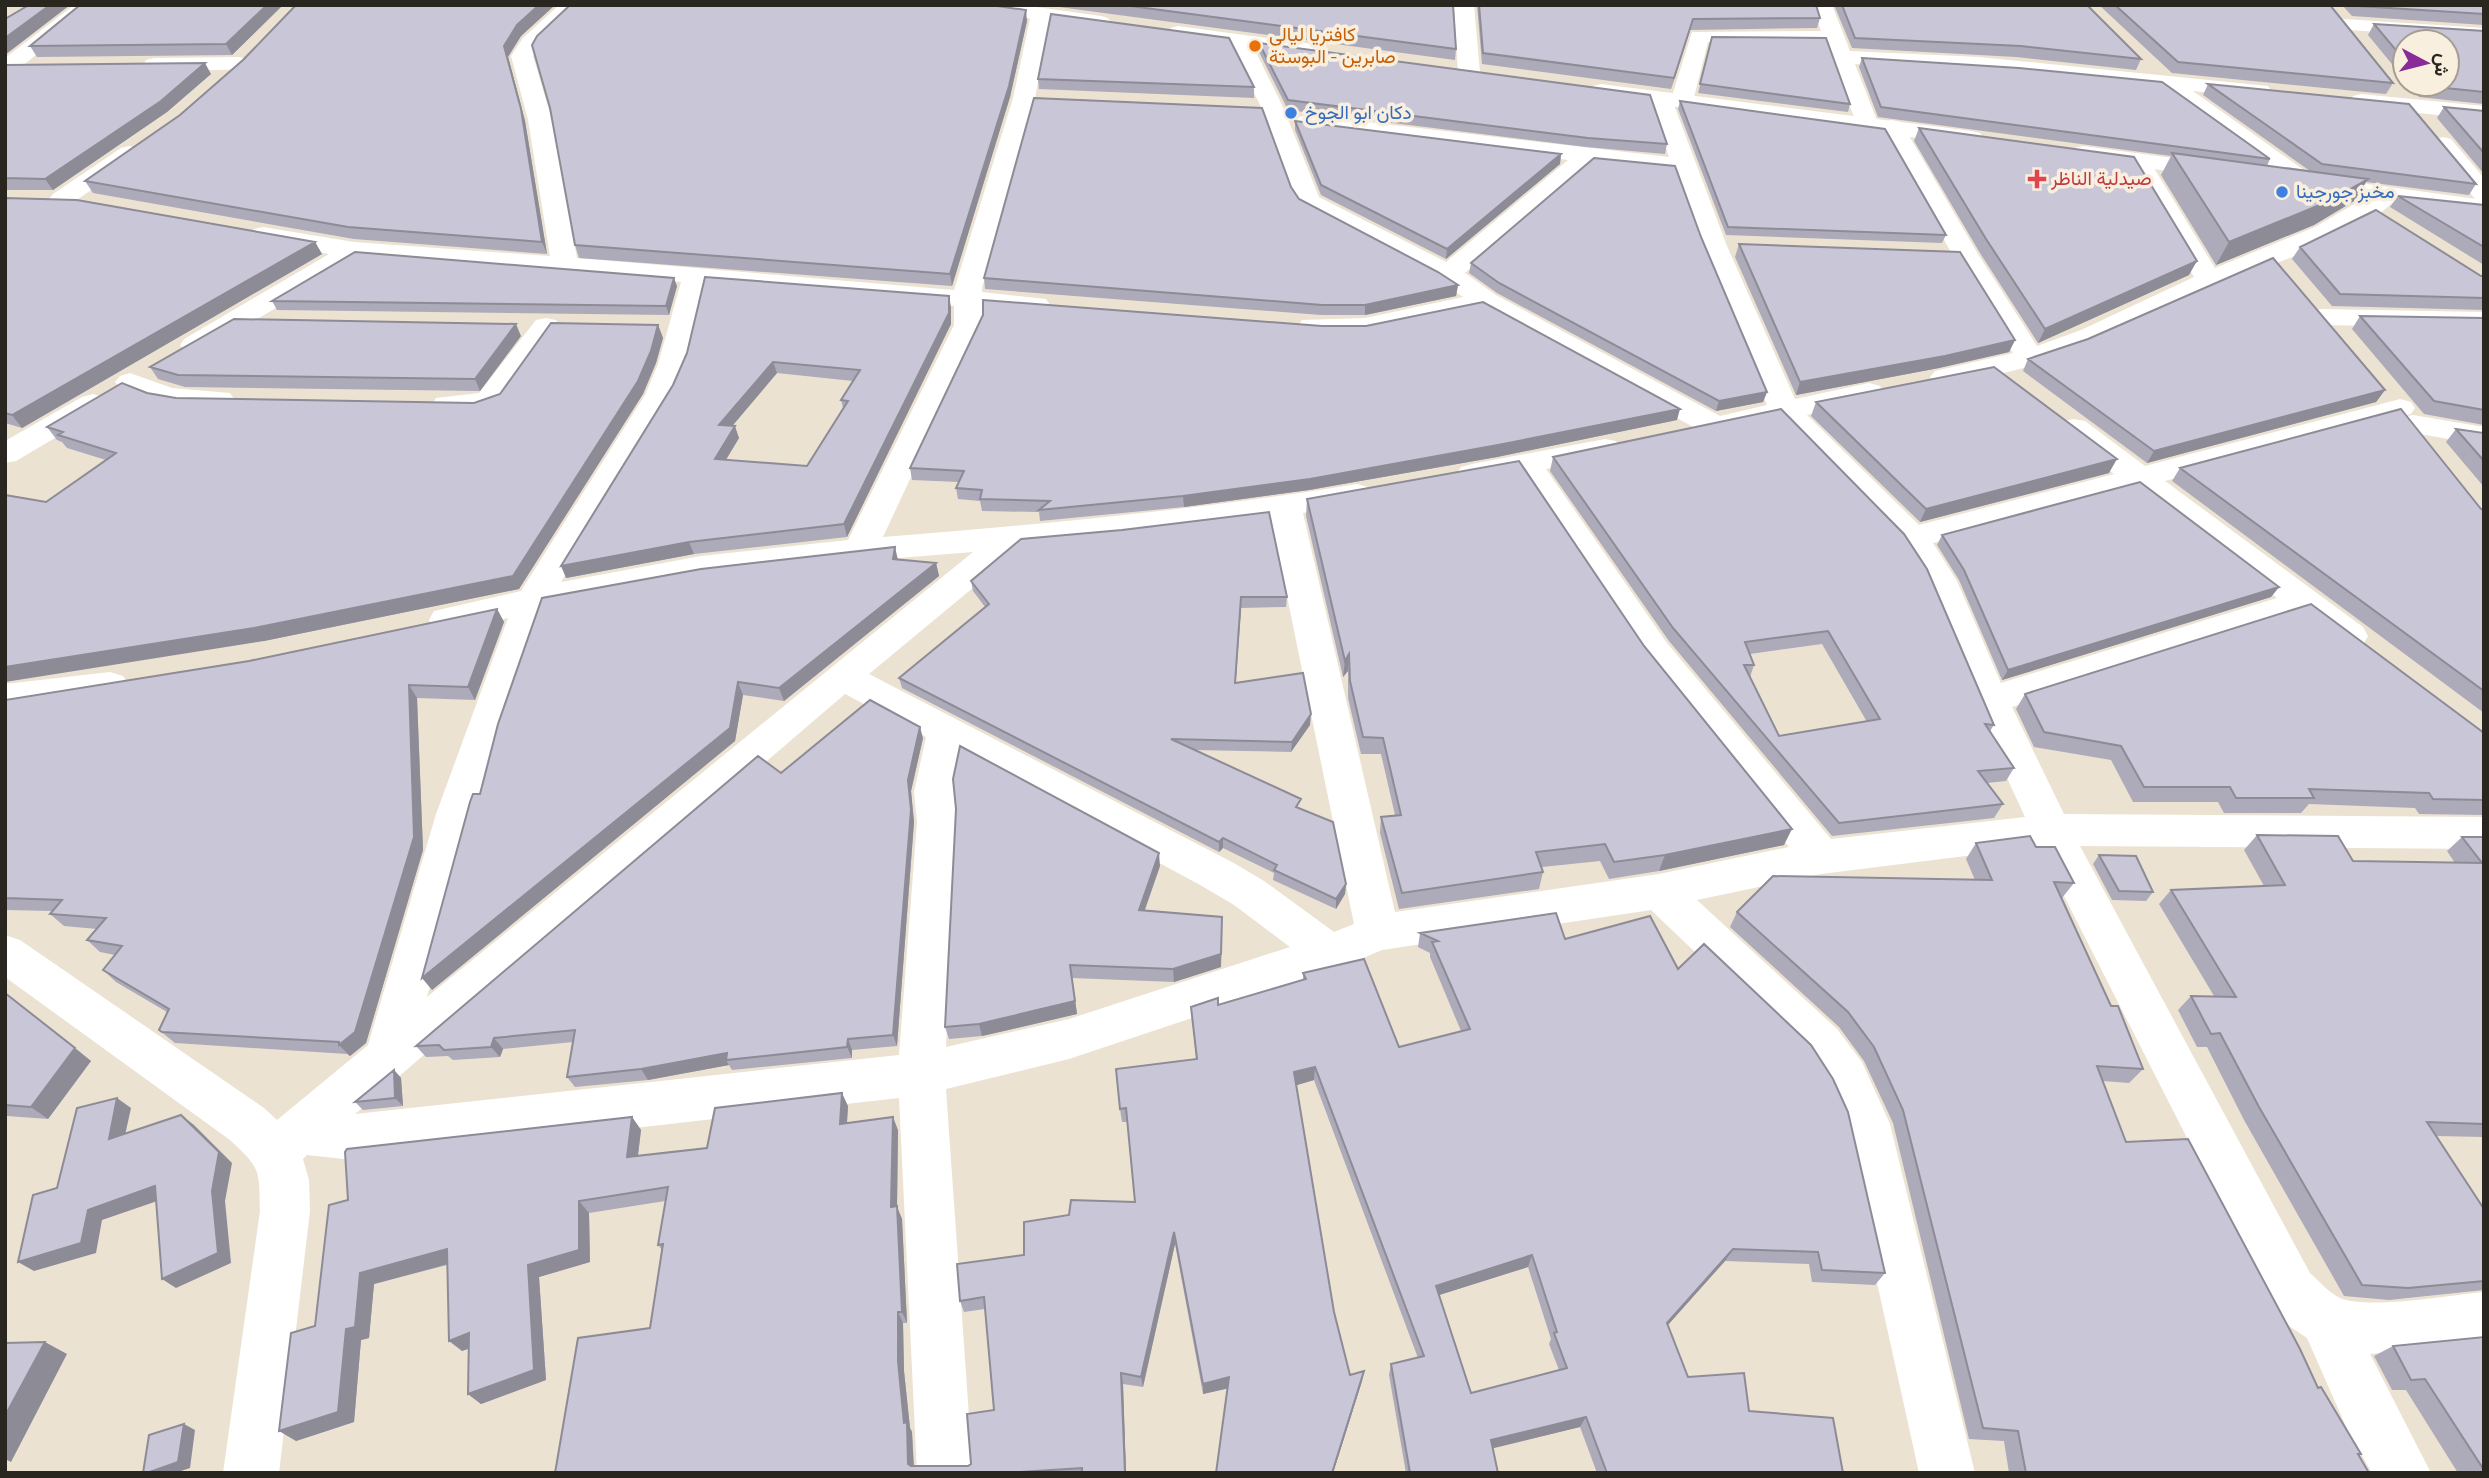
<svg xmlns="http://www.w3.org/2000/svg" width="2489" height="1478" font-family="Karla,Vazirmatn,sans-serif">
<style>
.lines{fill:none;stroke-linecap:round;stroke-linejoin:round}
.minor{fill:#fff;fill-rule:evenodd}
.tertiary{fill:#fff;fill-rule:evenodd}
.wall{fill:#adaab9;fill-rule:evenodd}
.shaded-wall{fill:#8d8b96}
.building{fill:#c9c6d7;stroke:#8d8b96;stroke-width:2;fill-rule:evenodd}
.food-dot{fill:#e8710a;stroke:#f9efdf;stroke-width:2.5}
.shop-dot{fill:#3f7fe0;stroke:#f9efdf;stroke-width:2.5}
.health-dot{fill:#e0444e;stroke:#f9efdf;stroke-width:2.5}
.labels{text-anchor:middle;dominant-baseline:central;stroke-width:7;stroke-linejoin:round;paint-order:stroke}
.far-food-label{font-size:19px;fill:#c56008;stroke:#f9efdf;text-anchor:start}
.far-shop-label{font-size:19px;fill:#366cbe;stroke:#f9efdf;text-anchor:start}
.far-health-label{font-size:19px;fill:#be3a42;stroke:#f9efdf;text-anchor:start}
</style>
<rect width="100%" height="100%" fill="#ece2d2"/>
<g class="lines">
<!-- minor -->
<path class="minor" d="M74 5H97L15 72 5 73V58Z
M559 5H581L539 45 533 56 552 120 577 258 954 290 1013 98 1031 14 1034 10H1048L1051 14 1035 98 982 288V292L1046 299 1050 305 1046 311 1036 313 982 308V325L883 537C1042 524 1200 510 1357 484L1368 487 1373 494 1368 501 1303 513 1395 912 1659 874 1789 847 1641 661 1517 475 1472 484 1461 481 1456 474 1461 467 1472 464 1605 439 1616 441 1621 448 1616 455 1546 469 1667 643 1831 839 2025 817 1971 700 1923 582 1900 546 1779 421 1715 435 1704 433 1482 310 1365 334 1302 332 1298 326 1302 320 1365 318 1463 297 1438 280 1301 207 1293 196 1262 109 1228 40 1232 36H1246L1250 40 1284 109 1319 197 1446 262 1568 160 1307 129 1299 127 1295 122 1299 117 1307 115 1669 157 1649 99 1652 94H1668L1671 99 1692 32 1821 31 1812 5H1832L1850 51 1979 57 2268 86 2271 91 2268 96 2260 98 2193 91 2315 178 2318 183 2315 188 2306 190 2297 188 2159 88 1979 71 1855 64 1878 123 1874 128H1858L1826 43 1708 42 1693 101 1690 106 1682 108 1674 105 1727 246 1795 399 1869 383 1880 386 1884 392 1880 398 1807 415 1919 525 2114 474 2063 435 2059 428 2063 421 2074 419 2085 421 2145 466 2400 399 2411 402 2415 408 2411 414 2165 481 2363 627 2368 636 2363 645C2337 652 2319 631 2300 616L2012 707 2064 814 2484 817V849L2080 846 2310 1273C2319 1281 2329 1293 2340 1298 2369 1310 2450 1295 2484 1292V1344L2370 1354 2431 1473H2372L2348 1431 2307 1338 2289 1326 2274 1309 2039 847 1821 874 1697 900 1837 1029 1862 1062 1890 1124 1975 1473H1919L1842 1124 1827 1091 1805 1057 1651 910 1382 950 1330 972 1069 1059 946 1089 973 1473H917L899 1098 353 1160 307 1155 303 1159 309 1180 310 1211 279 1473H223L260 1211C259 1169 261 1169 230 1140L5 977V935L20 940 264 1108 277 1120 368 1045 436 814 508 618 447 632 434 629 429 620 434 611 521 591 645 395 658 364 681 282 359 258 204 351 194 354 184 351 180 345 184 339 329 254 254 241 250 235 254 229 263 227 354 242 550 256 528 120 511 56 523 38ZM1594 163 1675 172 1701 246 1767 405 1720 416 1496 295 1465 273ZM707 284 954 306V325L848 540 701 556 561 582 675 395 688 364ZM2134 489 2277 598 2001 683 1957 581 1933 543ZM1271 518 1354 924 1334 932 1264 881 1232 862 869 674 1021 548 1141 536ZM973 552 427 997 476 814 547 609C688 576 829 563 973 552ZM845 694 926 737 914 792 917 822 899 1055 355 1114ZM961 756 1202 886 1234 905 1290 947 1069 1019 946 1047 957 822 954 792Z
M1454 5H1474L1480 73 1477 78H1461L1458 73Z
M2344 19 2484 28V40L2337 29 2334 25 2337 21Z
M239 57 247 59 250 64 247 69 154 72 146 70 143 65 146 60 154 58Z
M2361 94 2484 106V120L2353 106 2350 101 2353 96Z
M1892 120 1900 122 1904 127 1978 254 2037 346 2081 330 2194 277 2125 160 2128 155 2137 153 2146 155 2215 268 2315 227 2378 190 2387 188 2396 190 2399 195C2373 233 2246 273 2200 294 2156 314 2115 339 2069 355 2029 368 1987 377 1945 386L1935 383 1930 377 1935 371 2013 353 1952 254 1880 127 1884 122Z
M2443 137 2451 139 2484 178V201L2475 199 2431 144 2435 139Z
M129 146 137 148 141 153 137 158 71 204 62 207 53 204 49 199 53 194 121 148Z
M2322 309 2484 312V328L2322 325 2312 323 2308 317 2312 311Z
M546 318 556 320 560 326 499 408 447 413 436 410 432 404 436 398 479 393 536 320Z
M130 373 172 388 230 393 234 399 230 405C203 412 131 405 115 382L120 376Z
M93 394 104 397 108 403 104 409 16 461 5 463V441L82 397Z
M2413 415 2484 427V445L2402 431 2398 424 2402 417Z
M110 672 123 676 129 685 123 694 5 712V684Z"/>
<!-- tertiary -->
<path class="tertiary" d="M965 5H1022L1101 16 1108 18 1111 22 1108 26 1101 28 975 11Z
M1178 26 1312 44 1320 45 1323 50 1320 55 1312 56 1171 36 1168 32 1171 28Z
M1601 84 1972 131 1980 133 1984 138 1980 143 1972 145 1593 96 1590 91 1593 86Z
M2083 146 2218 164 2227 166 2230 171 2227 176 2218 178 2075 158 2071 153 2075 148Z
M2309 176 2484 200V216L2300 188 2297 183 2300 178Z"/>
</g>
<!-- wall -->
<path class="wall" d="M80 5H283L232 55 37 57 30 46Z
M296 5H555L521 36 508 57 525 121 547 254 354 239 93 193 85 181 180 115 243 60Z
M1044 5H1453L1456 49 1455 60Z
M1477 5H1816L1820 18 1817 28 1690 30 1671 89 1482 64Z
M1834 5H2087L2141 59 2136 70 2016 57 1852 48Z
M2099 5H2330L2393 83 2386 94 2172 73Z
M2342 5H2484V25L2352 16Z
M1027 21 1010 97 952 286 579 258 575 245Z
M2374 24 2484 31V104L2419 97 2408 84H2447L2405 42V80L2368 35Z
M1712 37 1850 104 1848 112 1698 93Z
M1259 43 1667 144 1665 154 1586 147 1288 110 1259 52Z
M1862 58 2270 159 2267 166 2310 171 2203 95 2208 84 2476 184 2469 195 2366 182 2354 201 2314 225 2216 265 2161 175 2171 156 1878 117 1859 67Z
M5 65 211 74 167 112 53 190H5Z
M1038 79 1254 87V98L1039 89Z
M1680 101 1946 235 1942 243 1726 235 1678 109Z
M2444 107 2484 111V174L2437 118Z
M1295 121 1561 154 1560 164 1446 259 1321 195 1295 130Z
M1919 128 2189 275 2038 343 1980 253 1914 141Z
M1291 187 1299 199 1458 285 1456 296 1365 315H1321L985 289 984 278Z
M2398 196 2484 205V265L2390 207Z
M5 198 315 242 322 254 22 428 5 423Z
M1701 237 1767 392 1763 402 1716 411 1497 293 1469 273 1471 263Z
M1739 244 2015 340 2009 352 1939 368 1796 395 1735 257Z
M2300 247 2484 276V310L2332 306 2292 259Z
M677 286 669 315 277 310 272 301Z
M951 307V324L847 537 694 554 566 578 673 385ZM777 373 853 381 841 400 843 408 807 466 726 460 739 438 732 426Z
M2360 316 2484 318V425L2424 414 2352 329Z
M658 325 663 338 656 363 643 394 519 589 264 641 46 502 106 460 67 448 62 442 57 440 47 427 147 393 176 398 474 403 500 394Z
M521 336 480 391 185 387 158 379 150 367Z
M2028 359 2385 390 2376 402 2147 463 2023 371Z
M1816 402 2109 473 1920 522 1811 416Z
M1677 420 1497 457 1309 490 1184 507 1040 521 1039 512 982 511 980 501 958 499 956 488 959 482 912 480 910 468Z
M2456 429 2484 433V487L2446 442Z
M1553 457 1994 725 1990 731 2014 768 2006 781 1987 783 2003 804 1994 818 1832 836 1669 641 1550 471ZM1822 644 1867 722 1779 736 1750 677 1754 665 1750 654Z
M2180 468 2484 510V713L2172 481Z
M1307 499 1644 646 1784 845 1659 871 1609 879 1600 861 1542 867 1543 872 1539 889 1399 909 1380 833 1381 817 1395 815 1381 754H1361L1348 698V671L1343 677 1306 516Z
M1942 535 2279 587 2271 597 2002 680 1959 580 1937 545Z
M898 560 936 563 939 576 784 701 743 695 735 741 432 990 480 794Z
M971 581 1287 597 1286 607 1241 608 1235 683 1310 725 1291 752 1194 750 1301 809 1346 884 1345 894 1336 909 1273 880 1274 873 1223 848 1219 852 902 688 899 678 985 607 973 591Z
M497 609 504 622 475 700 417 698 423 850 366 1043 350 1056 347 1054 175 1043 159 1030 167 1012 116 982 103 970 115 955 100 952 87 940 97 929 64 926 50 914 53 911 5 910V700L249 661Z
M2025 694 2484 733V815L2419 814 2415 808 2309 804 2301 813H2224L2218 802H2133L2111 760 2034 747 2016 709Z
M923 738 911 791 914 822 897 1046 852 1050V1058L732 1070 729 1065 648 1080 575 1087 567 1077 573 1042 503 1049 500 1057 453 1060 448 1056 426 1057 416 1046 781 773Z
M2257 835 2353 861 2455 863 2447 851 2462 837H2484V1137L2436 1136 2484 1209V1290L2389 1300 2344 1296 2244 1120 2207 1047H2197L2178 1010 2191 996H2214L2159 904 2171 890 2264 886 2244 850Z
M1976 843 2036 847 2074 883 2062 898 2111 1006 2143 1069 2129 1083 2103 1081 2126 1142 2318 1388 2361 1454 2359 1455 2369 1473H2009L2004 1441 1969 1439 1893 1123 1864 1061 1839 1027 1730 927 1737 912 1975 880 1966 859Z
M2099 855 2153 892 2146 901 2112 900 2093 864Z
M1160 866 1145 910 1222 917 1221 967 1174 982 1072 978 1077 1014 982 1036 949 1039 945 1027Z
M1420 933 1565 939 1678 969 1885 1273 1875 1285 1812 1282 1809 1264 1725 1261 1667 1325 1688 1377 1749 1411 1843 1473H1597L1580 1427 1492 1448 1498 1473H1406L1389 1375 1391 1364 1418 1358 1314 1080 1296 1085 1334 1312 1350 1375 1362 1381 1333 1473H1216L1228 1388 1203 1394 1175 1244 1143 1387 1123 1384 1126 1473H555L650 1328 662 1250 658 1245 665 1201 589 1213 590 1262 539 1277 546 1380 481 1404 468 1394V1349L462 1351 447 1265 374 1284 369 1338 361 1340 354 1422 296 1441 315 1326 329 1205 632 1117 641 1130 638 1156 707 1148 848 1106 847 1123 898 1130 897 1207 902 1219 907 1323H903L904 1371 910 1428 912 1432 914 1466H968L971 1464 994 1410 985 1309 964 1312 960 1301 1024 1255 1069 1215 1135 1202 1128 1122H1122L1120 1109 1196 1059 1191 1007 1219 1005 1303 980V973L1399 1047 1461 1031 1430 957V953L1418 947ZM1528 1267 1551 1339 1549 1344 1559 1370 1471 1393 1439 1295Z
M5 993 91 1061 48 1119 7 1116 5 1118Z
M394 1070 401 1078 403 1106 363 1110 355 1102Z
M2484 1337V1473H2458L2406 1390H2392L2374 1356 2393 1346Z"/>
<!-- shaded-wall -->
<path class="shaded-wall" d="M50 5H70L5 55V38Z
M267 5H283L232 55 226 44Z
M539 5H555L521 36 508 57 525 121 547 254 542 242 504 46 517 25Z
M1026 10 1027 21 1010 97 952 286 950 274Z
M1693 19 1690 30 1671 89 1674 78Z
M205 63 211 74 167 112 53 190 45 179Z
M1561 154 1560 164 1446 259 1447 249Z
M2368 179 2354 201 2314 225 2216 265 2229 242Z
M315 242 322 254 22 428 12 415Z
M2197 261 2189 275 2038 343 2045 329Z
M674 278 677 286 669 315 666 306Z
M1458 285 1456 296 1365 315V305Z
M949 296 951 307V324L847 537 844 524Z
M516 324 521 336 480 391 475 379Z
M658 325 663 338 656 363 643 394 519 589 264 641 5 682V667Z
M2015 340 2009 352 1939 368 1796 395 1800 382Z
M773 362 777 373 723 437 719 425Z
M2385 390 2376 402 2147 463 2154 451Z
M1767 392 1763 402 1716 411 1719 401Z
M1680 409 1677 420 1497 457 1309 490 1184 507 1183 496Z
M735 426 739 438 719 471 715 459Z
M2117 459 2109 473 1920 522 1926 509Z
M689 542 694 554 566 578 561 566Z
M895 547 898 560 893 559Z
M936 563 939 576 784 701 779 688Z
M2279 587 2271 597 2002 680 2008 670Z
M1241 597V608L1235 693V683Z
M497 609 504 622 475 700 468 687Z
M1349 654 1348 671 1343 677 1345 661Z
M738 682 743 695 735 741 432 990 422 978Z
M409 685 417 698 423 850 366 1043 350 1056 339 1045Z
M1311 714 1310 725 1291 752 1292 742Z
M920 727 923 738 911 791 914 822 897 1046 893 1035 908 780Z
M1792 829 1784 845 1659 871 1665 855Z
M1223 838V848L1219 852V842Z
M1159 853 1160 866 1140 923 1139 910Z
M1346 884 1345 894 1336 909V899Z
M1222 917 1221 967 1174 982 1173 969Z
M1070 965 1077 1014 982 1036 979 1024Z
M494 1038 503 1049 500 1057 491 1047Z
M848 1039 852 1050V1058L847 1047Z
M75 1048 91 1061 48 1119 31 1107Z
M727 1053 726 1060 729 1065 648 1080 641 1069Z
M1315 1067 1314 1080 1294 1086V1072Z
M394 1070 401 1078 403 1106 395 1098Z
M842 1093 848 1106 846 1137 840 1124Z
M117 1098 131 1108 122 1149 109 1139Z
M181 1115 194 1125 232 1163 225 1201 231 1263 176 1288 162 1279Z
M632 1117 641 1130 636 1170 627 1157Z
M893 1117 898 1130 897 1207 902 1219 907 1323 902 1312 891 1207Z
M155 1186 169 1197 102 1220 96 1253 34 1271 18 1262 88 1210Z
M579 1201 589 1213 590 1262 539 1277 546 1380 481 1404 468 1394 528 1265Z
M1174 1232 1175 1244 1143 1387 1141 1377Z
M447 1249 459 1261 374 1284 369 1338 361 1340 354 1422 296 1441 279 1431 346 1329 360 1273Z
M1733 1249 1725 1261 1660 1334 1667 1323Z
M1532 1255 1528 1267 1433 1297 1436 1286Z
M898 1312 903 1323 904 1371 910 1428 912 1432 914 1473 908 1464 898 1361Z
M469 1333 481 1344 462 1351 449 1341Z
M45 1342 67 1354 11 1462 5 1459V1416Z
M1364 1371 1362 1381 1333 1473H1332Z
M1121 1373 1123 1384 1126 1473H1125Z
M1229 1377 1230 1388 1203 1394V1384Z
M1586 1417 1580 1427 1486 1450 1491 1440Z
M184 1424 195 1430 190 1468 175 1473H147Z"/>
<!-- building -->
<path class="building" d="M29 5H50L5 38V19Z
M80 5H267L226 44 30 46Z
M296 5H539L517 25 504 46 521 109 542 242 348 227 85 181 180 115 243 60Z
M570 5H990L1026 10 1009 86 950 274 575 245 550 108 532 45 537 36Z
M1123 5H1453L1456 49Z
M1479 5H1816L1820 18 1693 19 1674 78 1483 53Z
M1842 5H2087L2141 59 2021 46 1855 38Z
M2115 5H2330L2393 83 2178 62Z
M2358 5H2484V14L2358 6Z
M1051 14 1229 38 1254 87 1038 79Z
M2374 24 2484 31V92L2426 86 2424 84H2447V42H2405V61Z
M1712 37 1826 38 1850 104 1700 84Z
M1259 43 1650 95 1667 144 1588 138 1288 100Z
M1862 58 2019 68 2162 82 2270 159 1881 107Z
M205 63 161 101 45 179 5 178V65Z
M2208 84 2409 104 2476 184 2322 164Z
M1034 98 1262 108 1291 187 1299 199 1438 272 1458 285 1365 305H1322L984 278Z
M1680 101 1885 129 1946 235 1728 227Z
M2444 107 2484 111V153Z
M1295 121 1561 154 1447 249 1321 185Z
M1919 128 2134 157 2197 261 2045 329 1986 239Z
M2172 153 2368 179 2327 202 2229 242Z
M1594 158 1675 166 1701 237 1767 392 1719 401 1499 283 1471 263Z
M2398 196 2484 205V247Z
M5 198 77 200 315 242 12 415 5 413Z
M2376 210 2481 276H2484V298L2340 294 2300 247Z
M1739 244 1960 252 2015 340 1945 356 1800 382Z
M355 252 674 278 666 306 272 301Z
M2273 258 2385 390 2154 451 2028 359 2088 339Z
M705 277 949 296V313L844 524 689 542 561 566 673 385 687 353ZM773 362 860 370 841 400 848 401 807 466 715 459 735 426 719 425Z
M983 300 1322 326H1366L1483 302 1680 409 1498 445 1310 479 1183 496 1039 510 1050 501 980 499 982 490 956 488 964 471 910 468 983 315Z
M2360 316 2484 318V410L2434 401Z
M234 319 516 324 475 379 178 375 150 367Z
M551 323 658 325 651 351 638 381 513 576 254 628 5 667V495L46 502 116 453 58 435 63 432 47 427 122 383 147 393 176 398 474 403 500 394Z
M1994 367 2117 459 1926 509 1816 402Z
M1781 409 1904 534 1927 569 1994 725 1985 724 2014 768 1978 771 2003 804 1839 823 1673 628 1553 457ZM1828 631 1880 719 1779 736 1744 665H1754L1745 642Z
M2401 409 2481 509 2484 510V691L2180 468Z
M2456 429 2484 433V461Z
M1519 461 1644 646 1792 829 1665 855 1614 862 1605 844 1536 852 1543 872 1402 893 1381 817 1401 815 1383 738 1363 737 1350 681 1349 654 1345 661 1307 499Z
M2140 482 2279 587 2008 670 1964 570 1942 535Z
M1269 512 1287 597H1241L1235 683 1303 673 1311 714 1292 742 1171 739 1301 799 1296 807 1333 822 1346 884 1336 899 1274 870 1277 865 1223 838 1219 842 899 678 989 604 971 581 1021 539 1122 530Z
M895 547 893 559 936 563 779 688 738 682 730 728 422 978 470 802 473 794H480L498 724 542 598 701 569Z
M2311 604 2484 733V800L2433 799 2429 793 2309 789 2314 798H2236L2230 787H2144L2121 746 2044 732 2025 694Z
M497 609 468 687 409 685 414 837 355 1032 339 1045V1042L162 1032 159 1030 169 1009 103 970 122 946 87 940 106 918 50 914 62 900 5 898V700L249 661Z
M870 700 920 727 908 780 911 810 893 1035 848 1039 847 1047 726 1060 727 1053 641 1069 567 1077 575 1030 494 1038 491 1047 444 1050 439 1045 416 1046 758 756 781 773Z
M960 746 1159 853 1139 910 1222 917 1221 954 1173 969 1070 965 1075 1001 979 1024 945 1027 956 809 953 779Z
M2257 835 2338 836 2353 861 2482 863 2462 837H2484V1124L2427 1122 2484 1209V1281L2408 1288 2362 1285 2259 1107 2220 1033 2211 1034 2191 996 2236 997 2171 890 2285 885Z
M2030 836 2036 847H2055L2074 883 2054 882 2111 1006H2118L2143 1069 2097 1066 2126 1142 2188 1139 2300 1349 2318 1388 2321 1387 2361 1454H2358L2369 1473H2026L2018 1431 1983 1428 1903 1110 1874 1047 1848 1012 1737 912 1773 876 1992 880 1976 843Z
M2099 855 2136 856 2153 892 2119 891Z
M1556 913 1565 939 1650 916 1678 969 1704 944 1811 1045 1833 1079 1848 1112 1885 1273 1822 1270 1818 1252 1733 1249 1667 1323 1688 1377 1744 1373 1749 1411 1833 1418 1843 1473H1607L1586 1417 1491 1440 1498 1473H1410L1391 1364 1424 1356 1315 1067 1294 1072 1334 1312 1350 1375 1364 1371 1332 1473H1216L1229 1377 1203 1384 1174 1232 1141 1377 1121 1373 1125 1473H1082V1468L1006 1473H555L578 1338 650 1328 663 1244 658 1245 668 1187 579 1201V1250L528 1265 534 1370 468 1394 469 1333 449 1341 447 1249 360 1273 355 1327 346 1329 338 1412 279 1431 291 1333 315 1326 329 1205 348 1200 345 1152 347 1149 632 1117 627 1157 707 1148 715 1108 842 1093 840 1124 893 1117 891 1207 897 1206 902 1312H898V1361L904 1423 907 1422 908 1464 911 1466H968L971 1464 967 1414 994 1410 984 1297 960 1301 957 1264 1024 1255V1222L1069 1215 1071 1200 1135 1202 1126 1108 1120 1109 1116 1069 1197 1059 1191 1007 1218 998V1005L1306 979 1303 973 1364 959 1399 1047 1470 1029 1432 942 1438 941 1420 933ZM1532 1255 1557 1332 1554 1333 1567 1368 1471 1393 1436 1286Z
M5 993 75 1048 31 1107 5 1105Z
M394 1070 395 1098 355 1102Z
M117 1098 109 1139 181 1115 219 1152 212 1191 218 1253 162 1279 155 1186 88 1210 81 1243 18 1262 33 1195 57 1188 77 1108Z
M2484 1337V1470L2425 1379 2411 1380 2393 1346Z
M45 1342 5 1416V1343Z
M184 1424 178 1462 147 1473H143L149 1435Z"/>
<!-- markers -->
<circle class="food-dot" cx="1255" cy="46" r="7"/>
<g class="shop-dot">
<circle cx="1291" cy="113" r="7"/>
<circle cx="2282" cy="192" r="7"/>
</g>
<path class="health-dot" d="M2033.5 168.5h7v7h7v7h-7v7h-7v-7h-7v-7h7z"/>
<g class="labels">
<!-- far-food labels -->
<g class="far-food-label">
<text x="1269" y="35">كافتريا ليالي<tspan x="1269" dy="22">صابرين - البوستة</tspan></text>
</g>
<!-- far-shop labels -->
<g class="far-shop-label">
<text x="1305" y="113">دكان ابو الجوخ</text>
<text x="2296" y="192">مخبز جورجينا</text>
</g>
<!-- far-health labels -->
<g class="far-health-label">
<text x="2051" y="179">صيدلية الناظر</text>
</g>
</g>
<!-- border -->
<rect width="2489" height="1478" fill="none" stroke="#29251f" stroke-width="14"/>
<!-- north arrow -->
<g transform="translate(2426 63) rotate(97)"><circle r="33" fill="#f9efdf" stroke="#a69e92" stroke-width="2"/>
<path d="M0-5L12 26L0 18L-12 26Z" fill="#892c97"/>
<text y="-10" font-size="19" font-weight="bold" text-anchor="middle" fill="#29251f">ش</text>
</g>
</svg>
